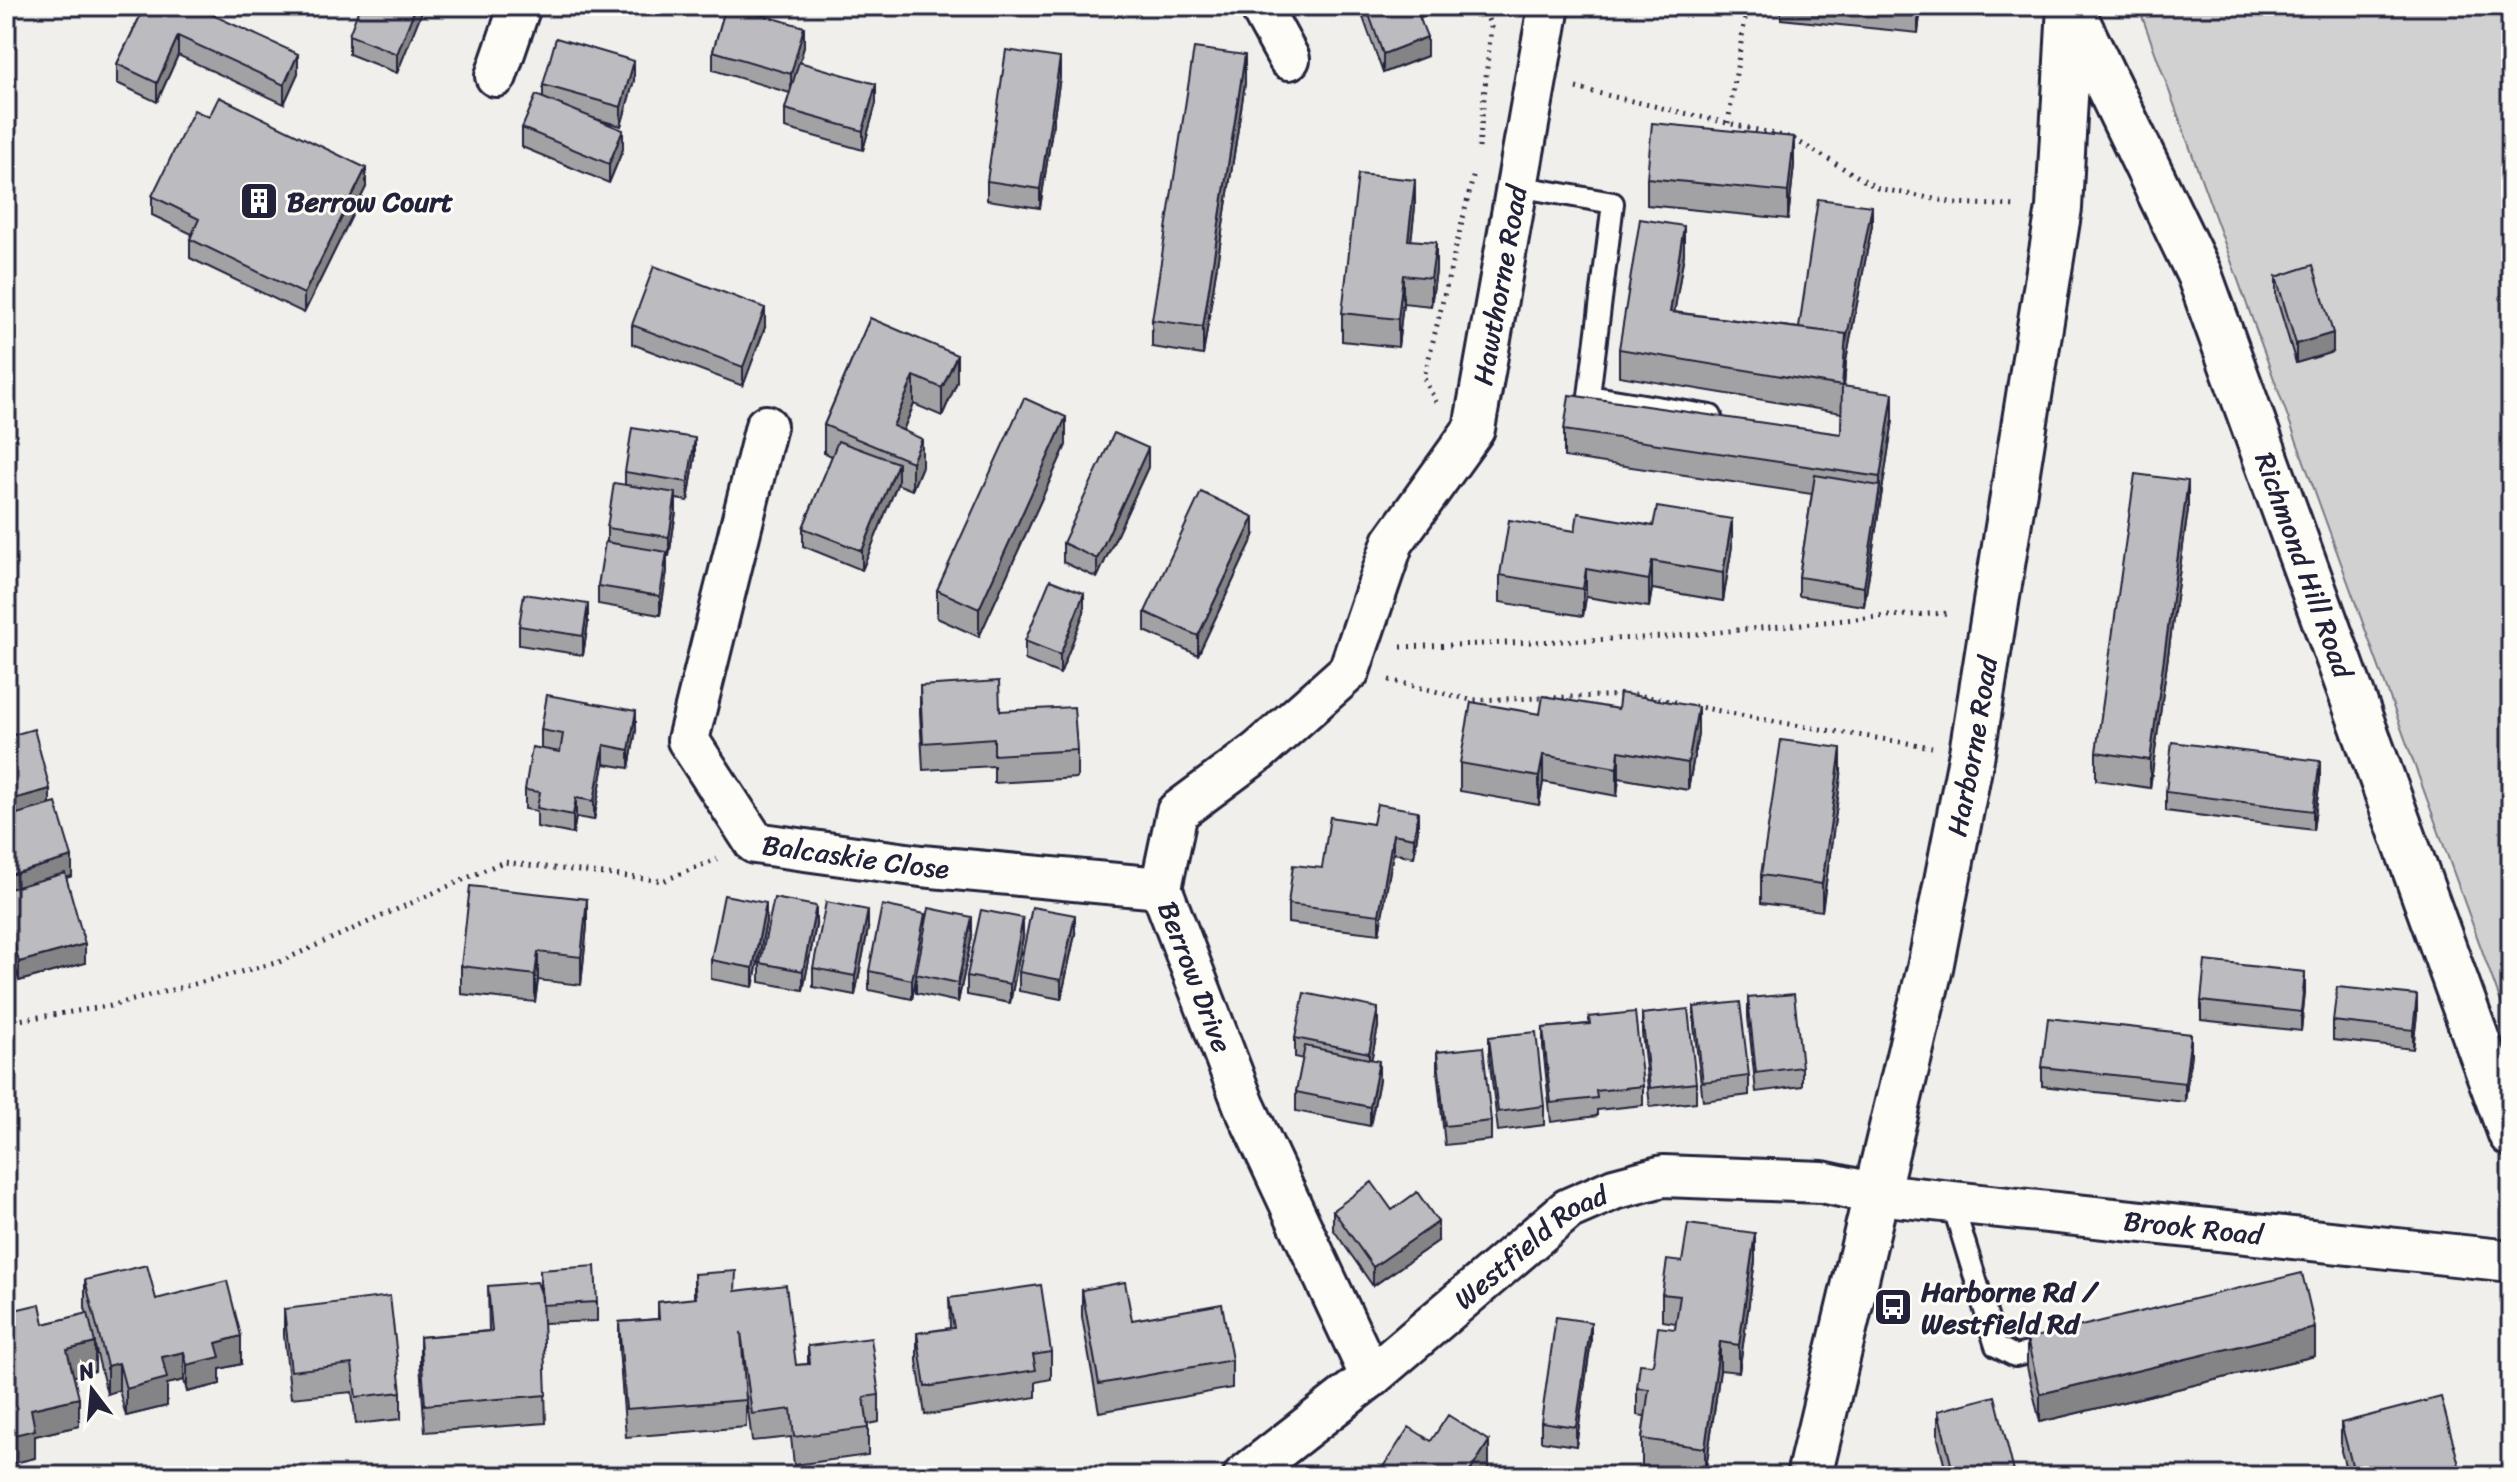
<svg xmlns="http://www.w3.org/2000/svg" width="2517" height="1482" font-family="Sriracha,sans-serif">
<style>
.green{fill:#d2d1d1;stroke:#7a7a86;stroke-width:2}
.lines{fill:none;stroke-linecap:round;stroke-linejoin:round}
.service-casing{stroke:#22223b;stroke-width:26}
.minor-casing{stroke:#22223b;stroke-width:46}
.tertiary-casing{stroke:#22223b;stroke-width:50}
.secondary-casing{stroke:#22223b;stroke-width:50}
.path{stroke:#22223b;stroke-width:5;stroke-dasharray:2 6;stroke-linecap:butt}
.service{stroke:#fdfcf7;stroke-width:20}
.minor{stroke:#fdfcf7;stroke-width:40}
.tertiary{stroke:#fdfcf7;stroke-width:44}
.secondary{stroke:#fdfcf7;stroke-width:44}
.wall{fill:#a2a2a5;stroke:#22223b;stroke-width:2}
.shaded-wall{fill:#848486;stroke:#22223b;stroke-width:2}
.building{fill:#bcbcc0;stroke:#22223b;stroke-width:2}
.labels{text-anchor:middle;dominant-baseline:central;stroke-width:6;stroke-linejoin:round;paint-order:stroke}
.poi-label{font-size:28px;font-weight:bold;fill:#22223b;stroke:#fdfcf7;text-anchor:start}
.street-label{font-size:28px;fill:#22223b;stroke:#fdfcf7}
</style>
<rect width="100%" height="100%" fill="#f0efec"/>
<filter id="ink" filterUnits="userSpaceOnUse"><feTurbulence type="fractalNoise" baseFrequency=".0125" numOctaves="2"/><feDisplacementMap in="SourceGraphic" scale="16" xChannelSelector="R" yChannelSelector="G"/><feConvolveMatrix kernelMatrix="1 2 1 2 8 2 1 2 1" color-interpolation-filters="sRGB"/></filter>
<g filter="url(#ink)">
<!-- green -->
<path class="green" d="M2141 6H2511V1030L2143 19Z"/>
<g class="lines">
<!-- service casing -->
<g class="service-casing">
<path id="service" d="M1517 186 1613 203 1589 396 1711 416
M1952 1202 1996 1346 2015 1356 2051 1348"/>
</g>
<!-- minor casing -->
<g class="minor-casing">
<g id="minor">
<path d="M1260 6 1289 59"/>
<path d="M496 76 520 6"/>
<path id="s1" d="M766 426 688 740 755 843 921 866 1161 888"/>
<path id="s2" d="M1371 1377 1244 1105 1161 888 1177 812 1259 751 1349 671 1393 542 1474 429 1549 6"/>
<path id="s3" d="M1244 1476 1371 1377 1568 1209 1614 1189 1663 1176 1822 1182 1877 1194 2511 1261"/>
</g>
</g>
<!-- tertiary casing -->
<g class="tertiary-casing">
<g id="tertiary">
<path id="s4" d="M2070 7 2199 274 2511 1134"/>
</g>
</g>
<!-- secondary casing -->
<g class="secondary-casing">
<g id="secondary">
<path id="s5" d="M1809 1476 1930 968 1972 753 2059 208 2070 6"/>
</g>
</g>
<!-- path -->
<path class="path" d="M1576 88 1792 138 1877 188 1955 203 2017 206
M1728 123 1747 6
M1479 148 1491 27 1483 6
M1436 402 1424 378 1474 173
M1401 647 1666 637 1887 616 1950 613
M1389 680 1471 700 1637 695 1680 703
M1694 706 1777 722 1932 747
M6 1022 110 1006 279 962 503 862 663 881 717 859"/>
<!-- service -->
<use href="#service" class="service"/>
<!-- minor -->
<use href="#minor" class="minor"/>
<!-- tertiary -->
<use href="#tertiary" class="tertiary"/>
<!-- secondary -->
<use href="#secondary" class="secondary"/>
</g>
<!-- wall -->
<path class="wall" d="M145 6 298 73 284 104 178 55 157 102 117 83V64Z
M424 6 397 73 349 54V35Z
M701 6H739L738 8 804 46 800 62 876 103 863 150 785 128V109L790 93 713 70V51L724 13Z
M1359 6H1440V10L1420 17 1427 56 1383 73Z
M1781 6H1921L1918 33 1781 19Z
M1060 77 1040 208 987 200V181Z
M634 80 621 126 596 119 623 149 609 183 522 147V128L543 98V85Z
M1245 83 1203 355 1152 347V320Z
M209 117 366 187 304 313 190 258V239L192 234 152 215V196Z
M1794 165 1788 219 1647 205V178Z
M1415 207 1411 240 1436 270 1431 306 1403 303 1398 347 1342 341V313Z
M1872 225 1846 361 1844 386 1893 420 1864 606 1799 596V577L1812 494 1564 457V430L1841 434 1842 413 1619 376V349L1684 254 1674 312 1799 328Z
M2276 277 2333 352 2296 363 2276 296Z
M870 318 957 382 942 416 914 404 903 430 922 466 912 490 897 484 862 570 803 546V528L832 456 824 453V425Z
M632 325 765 327 743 386 632 344Z
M1066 445 979 637 937 618V590Z
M695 457 688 501 676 499V512L669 556H667V571L660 615 598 604V586L607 542V528L625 485V472Z
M1148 467 1097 578 1063 562V543Z
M2188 509 2150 788 2096 780V752Z
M1575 531 1732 546 1723 601 1652 589 1649 607 1586 597 1583 616 1500 602V575Z
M1254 536 1198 655 1145 631V612Z
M1084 612 1060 674 1025 660V641Z
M588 623 583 655 519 645V626Z
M920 686 1000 711 1077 750V778L994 783V766L923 770 920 713Z
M1540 714 1698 734 1688 790 1619 778 1617 796 1543 782 1539 805 1460 791V763Z
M541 730H636L629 768 604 764 594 820 576 817 573 834 537 827V811L525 809V790L541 749Z
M6 737 50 804 72 876 66 878 85 963 19 981 11 952Z
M1841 776 1822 911 1761 903V875Z
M2320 780 2313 830 2166 811V792Z
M1373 824 1418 829 1414 857 1393 853 1379 934 1288 923V904L1322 868Z
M766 922 753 987 711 979V960Z
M816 925 803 990 760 982V963Z
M587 926 581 985 538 980 535 1002 461 994V966Z
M868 929 855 995 813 987V968Z
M925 931 972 936 958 1002 916 993V976L912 999 869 990V971Z
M1075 934 1061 999 1019 991V972Z
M1023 937 1010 1003 967 995V976Z
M2305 991 2301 1031 2201 1020V1001Z
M1748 998 1802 1067V1086L1756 1092 1748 1017Z
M1694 1007 1749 1076V1095L1703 1101 1694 1026Z
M1642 1014 1696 1083V1102L1650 1107 1642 1033Z
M2417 1014 2413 1049 2333 1040V1021Z
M1589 1017 1643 1086V1105L1597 1110V1116L1551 1122 1543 1047V1028L1589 1024Z
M1378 1027 1371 1059 1379 1080 1370 1126 1296 1111V1092L1303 1059 1295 1057V1038Z
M1489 1037 1544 1106V1125L1498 1131 1489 1056Z
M1437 1052 1491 1121V1140L1445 1145 1437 1070Z
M2191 1053 2185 1102 2042 1086V1067Z
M1333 1210H1392L1438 1241 1373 1286 1333 1229Z
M1755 1261 1739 1372 1720 1370 1705 1475 1642 1466V1439L1645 1416 1637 1415V1388L1675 1329 1676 1323 1662 1321V1294L1682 1262Z
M540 1270 597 1302V1321L543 1323 546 1423 425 1432 420 1364V1337L489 1331 488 1286 540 1291Z
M694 1274 736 1291 796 1365 808 1364V1346L879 1395V1422L868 1424V1455L794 1465 791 1437 752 1441 746 1395V1427L626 1437 619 1349V1322L658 1319V1302L694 1299Z
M85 1280 156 1299 241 1364 220 1369V1384L187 1392 184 1380 167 1384V1406L126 1416 119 1390 107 1394 95 1346V1371L73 1376 79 1426 35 1436V1458L6 1465V1312L44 1324 87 1314 85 1308Z
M1082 1290 1132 1320 1232 1360V1388L1099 1412 1082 1317Z
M949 1298 1051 1352V1379L1036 1382V1397L925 1415 917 1361V1333L950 1328Z
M284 1309 401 1392V1419L356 1424 352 1392 291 1398 284 1336Z
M2027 1339 2315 1356 2040 1422 2027 1367Z
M1591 1341 1576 1446 1541 1441V1422Z
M1938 1411 2015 1476H1947L1938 1439Z
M2341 1423 2462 1476H2348L2341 1451Z"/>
<!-- shaded-wall -->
<path class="shaded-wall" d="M416 6H424L397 73V54Z
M1413 6H1440V10L1413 19Z
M1919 6H1921L1918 33V14Z
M804 27V46L791 93V74Z
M178 36V55L157 102V83Z
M1427 37V56L1383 73V54Z
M298 54V73L284 104V85Z
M1245 55V83L1203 355V327Z
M1060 58V77L1040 208V189Z
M634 61V80L621 126V107Z
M876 84V103L863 150V131Z
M623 130V149L609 183V164Z
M1794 137V165L1788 219V192Z
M366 168V187L304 313V294Z
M1415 180V207L1408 267V240Z
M1872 206V225L1846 361 1842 414V386L1846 334Z
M1684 226V254L1670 339V312Z
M1436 242V270L1431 306V278Z
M1403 275V303L1398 347V319Z
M765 308V327L743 386V367Z
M2333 333V352L2296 363V344Z
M957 355V382L942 416V388Z
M914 376V404L893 454V426Z
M1893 393V420L1864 606V587L1880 486V477Z
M1066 417V445L979 637V609Z
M695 438V457L688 501V482Z
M922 439V466L912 490V462Z
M1148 448V467L1097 578V559Z
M898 463V482L862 570V551Z
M2188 481V509L2150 788V760Z
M676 493V512L669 556V537Z
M1254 517V536L1198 655V636Z
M1732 519V546L1723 601V573Z
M667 552V571L660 615V596Z
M1652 561V589L1649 607V580Z
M1586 569V597L1583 616V589Z
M1084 593V612L1060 674V655Z
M588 604V623L583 655V636Z
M1698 707V734L1688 790V763Z
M636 711V730L629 768V750Z
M604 745V764L594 820V801Z
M1841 748V776L1822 911V884Z
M1619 751V778L1617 796V768Z
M1543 755V782L1539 805V777Z
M2320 761V780L2313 830V811Z
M50 789V808L6 820V801Z
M576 798V817L573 834V815Z
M1418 811V829L1414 857V838Z
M1393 834V853L1379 934V915Z
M72 857V876L6 895V876Z
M587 899V926L581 985V957Z
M766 903V922L753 987V968Z
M816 906V925L803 990V971Z
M868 910V929L855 995V976Z
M925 914V933L912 999V980Z
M1075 915V934L1061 999V980Z
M972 917V936L958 1002V983Z
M1023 918V937L1010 1003V984Z
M11 933V952L6 953V934Z
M85 944V963L19 981V962Z
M538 952V980L535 1002V975Z
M2305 972V991L2301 1031V1012Z
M2417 995V1014L2413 1049V1030Z
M1378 1008V1027L1369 1072V1053Z
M2191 1034V1053L2185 1102V1083Z
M1379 1061V1080L1370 1126V1107Z
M1438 1222V1241L1373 1286V1267Z
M1755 1233V1261L1739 1372V1345Z
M1591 1322V1341L1576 1446V1427Z
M2315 1328V1356L2040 1422V1394Z
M241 1336V1364L220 1369V1384L187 1392V1365L216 1343Z
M1720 1342V1370L1705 1475V1448Z
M95 1343V1371L67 1378V1350Z
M184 1352V1380L167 1384V1406L126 1416V1389L162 1357Z
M119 1363V1390L107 1394V1366Z
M79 1398V1426L35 1436V1458L6 1465V1437L31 1409Z
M1489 1441V1469L1485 1476H1467Z"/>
<!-- building -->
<path class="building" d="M145 6H193L298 54 284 85 178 36 157 83 117 64Z
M360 6H416L397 54 349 35Z
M726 6H731L804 27 791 74 713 51Z
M1366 6H1415L1427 37 1383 54Z
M1842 6H1919L1918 14Z
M556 38 634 61 621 107 543 85Z
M1194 48 1245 55 1203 327 1152 320Z
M1006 50 1060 58 1040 189 987 181Z
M799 62 876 84 863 131 785 109Z
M536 95 623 130 609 164 522 128Z
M219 97 366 168 304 294 190 239 199 219 152 196 194 110 209 117Z
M1652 123 1794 137 1788 192 1647 178Z
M1358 174 1415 180 1408 240 1436 242 1431 278 1403 275 1398 319 1342 313Z
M1818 199 1872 206 1846 342V334L1799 328Z
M1640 219 1684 226 1670 312 1846 334 1842 386 1619 349Z
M2313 265 2333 333 2296 344 2276 277Z
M654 266 765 308 743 367 632 325Z
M870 318 957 355 942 388 914 376 893 426 922 439 912 462 824 425Z
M1842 386 1893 393 1880 477 1564 430 1569 395 1841 434Z
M1024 398 1066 417 979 609 937 590Z
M632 428 695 438 688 482 625 472Z
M1114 433 1148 448 1097 559 1063 543Z
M838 441 898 463 862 551 803 528Z
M2135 474 2188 481 2150 760 2096 752Z
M1815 475 1880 486 1864 587 1799 577Z
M614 483 676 493 669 537 607 528Z
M1201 492 1254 517 1198 636 1145 612Z
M1657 507 1732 519 1723 573 1652 561 1649 580 1586 569 1583 589 1500 575 1509 520 1575 531 1578 513 1653 526Z
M605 542 667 552 660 596 598 586Z
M1050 580 1084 593 1060 655 1025 641Z
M524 594 588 604 583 636 519 626Z
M999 681 1000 711 1074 707 1077 750 994 755V738L923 743 920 686Z
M1620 693 1698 707 1688 763 1619 751 1617 768 1543 755 1539 777 1460 763 1471 702 1540 714 1543 696 1618 709Z
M547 695 636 711 629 750 604 745 594 801 576 798 573 815 537 808 540 792 525 790 532 747 560 752 563 734 541 730Z
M34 729 50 789 6 801V737Z
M1781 740 1841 748 1822 884 1761 875Z
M2172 742 2320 761 2313 811 2166 792Z
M56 803 72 857 6 876V817Z
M1377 804 1418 811 1414 838 1393 834 1379 915 1288 904 1293 865 1322 868 1330 817 1373 824Z
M65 873 85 944 19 962 11 933 6 934V890Z
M470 886 587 899 581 957 538 952 535 975 461 966Z
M724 895 766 903 753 968 711 960Z
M774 898 816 906 803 971 760 963Z
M826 902 868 910 855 976 813 968Z
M882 905 925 914 912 980 869 971Z
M1032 907 1075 915 1061 980 1019 972Z
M929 908 972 917 958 983 916 974Z
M981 910 1023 918 1010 984 967 976Z
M2205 961 2305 972 2301 1012 2201 1001Z
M2337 987 2417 995 2413 1030 2333 1021Z
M1304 993 1378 1008 1369 1053 1295 1038Z
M1794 994 1802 1067 1756 1073 1748 998Z
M1740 1002 1749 1076 1703 1082 1694 1007Z
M1688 1009 1696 1083 1650 1088 1642 1014Z
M1635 1012 1643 1086 1596 1091 1597 1098 1551 1103 1543 1028 1590 1024 1589 1017Z
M2048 1018 2191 1034 2185 1083 2042 1067Z
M1536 1032 1544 1106 1498 1112 1489 1037Z
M1305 1046 1379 1061 1370 1107 1296 1092Z
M1483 1047 1491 1121 1445 1126 1437 1052Z
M1372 1182 1392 1210 1417 1192 1438 1222 1373 1267 1333 1210Z
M1688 1224 1755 1233 1739 1345 1720 1342 1705 1448 1642 1439 1649 1389 1637 1388 1640 1364 1653 1365 1658 1327 1675 1329 1680 1296 1662 1294 1667 1260 1682 1262Z
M147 1265 156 1299 227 1281 241 1336 216 1343 220 1357 187 1365 184 1352 162 1357 167 1378 126 1389 119 1363 107 1366 85 1280Z
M595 1266 597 1302 542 1305 540 1270Z
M736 1271 735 1291 786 1285 796 1365 810 1364 808 1346 871 1338 879 1395 864 1397 868 1428 794 1437 791 1409 752 1414 741 1332 746 1400 626 1409 619 1322 659 1319 658 1302 696 1298 694 1274Z
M2302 1273 2315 1328 2040 1394 2027 1339Z
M537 1282 542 1296 546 1395 425 1405 420 1337 492 1331 488 1286Z
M1125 1282 1132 1320 1222 1304 1232 1360 1099 1384 1082 1290Z
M1041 1285 1051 1352 1033 1355 1036 1370 925 1387 917 1333 954 1328 949 1298Z
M390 1296 401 1392 356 1397 352 1364 291 1371 284 1309Z
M40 1304 44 1324 88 1313 95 1343 67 1350 79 1398 31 1409 35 1430 6 1437V1312Z
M1556 1317 1591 1322 1576 1427 1541 1422Z
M1995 1396 2015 1476H1954L1938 1411Z
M2441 1397 2462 1476H2355L2341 1423Z
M1448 1415 1489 1441 1467 1476H1377L1409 1427 1431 1441Z"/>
</g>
<!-- icons -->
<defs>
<g id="building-square" transform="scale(2)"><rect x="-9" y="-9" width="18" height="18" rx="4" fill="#22223b" stroke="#fdfcf7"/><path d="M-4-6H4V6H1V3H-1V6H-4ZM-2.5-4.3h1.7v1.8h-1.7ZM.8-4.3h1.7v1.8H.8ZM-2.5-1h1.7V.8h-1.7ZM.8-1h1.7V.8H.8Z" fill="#fff"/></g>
<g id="bus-square" transform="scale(2)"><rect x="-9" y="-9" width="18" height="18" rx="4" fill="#22223b" stroke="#fdfcf7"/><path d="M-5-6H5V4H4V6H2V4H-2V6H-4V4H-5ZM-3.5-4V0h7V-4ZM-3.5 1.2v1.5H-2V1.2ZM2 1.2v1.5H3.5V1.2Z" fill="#fff"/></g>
</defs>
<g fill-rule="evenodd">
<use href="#building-square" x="259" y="201"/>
<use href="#bus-square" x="1893" y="1307"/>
</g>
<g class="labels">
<!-- poi labels -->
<g class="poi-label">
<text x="287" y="201">Berrow Court</text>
<text x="1921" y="1291">Harborne Rd /<tspan x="1921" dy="32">Westfield Rd</tspan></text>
</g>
<!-- street labels -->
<g class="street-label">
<text stroke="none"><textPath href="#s2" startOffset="1254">Hawthorne Road</textPath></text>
<text stroke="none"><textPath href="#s4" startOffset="606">Richmond Hill Road</textPath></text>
<text stroke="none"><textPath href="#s5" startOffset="748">Harborne Road</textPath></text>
<text stroke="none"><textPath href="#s1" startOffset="548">Balcaskie Close</textPath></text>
<text transform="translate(1195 977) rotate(69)">Berrow Drive</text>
<text stroke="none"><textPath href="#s3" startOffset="1054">Brook Road</textPath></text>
<text stroke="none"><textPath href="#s3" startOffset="368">Westfield Road</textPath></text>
</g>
</g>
<!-- margin -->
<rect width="2517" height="1482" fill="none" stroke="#fdfcf7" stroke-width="32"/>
<rect x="16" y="16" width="2485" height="1450" fill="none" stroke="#22223b" stroke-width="3" filter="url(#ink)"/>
<!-- north arrow -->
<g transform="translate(92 1390) rotate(344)" stroke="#fdfcf7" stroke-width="6" paint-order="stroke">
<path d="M0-6L14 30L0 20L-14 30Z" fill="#22223b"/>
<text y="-12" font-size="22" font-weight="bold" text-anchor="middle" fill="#22223b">N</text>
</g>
</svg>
